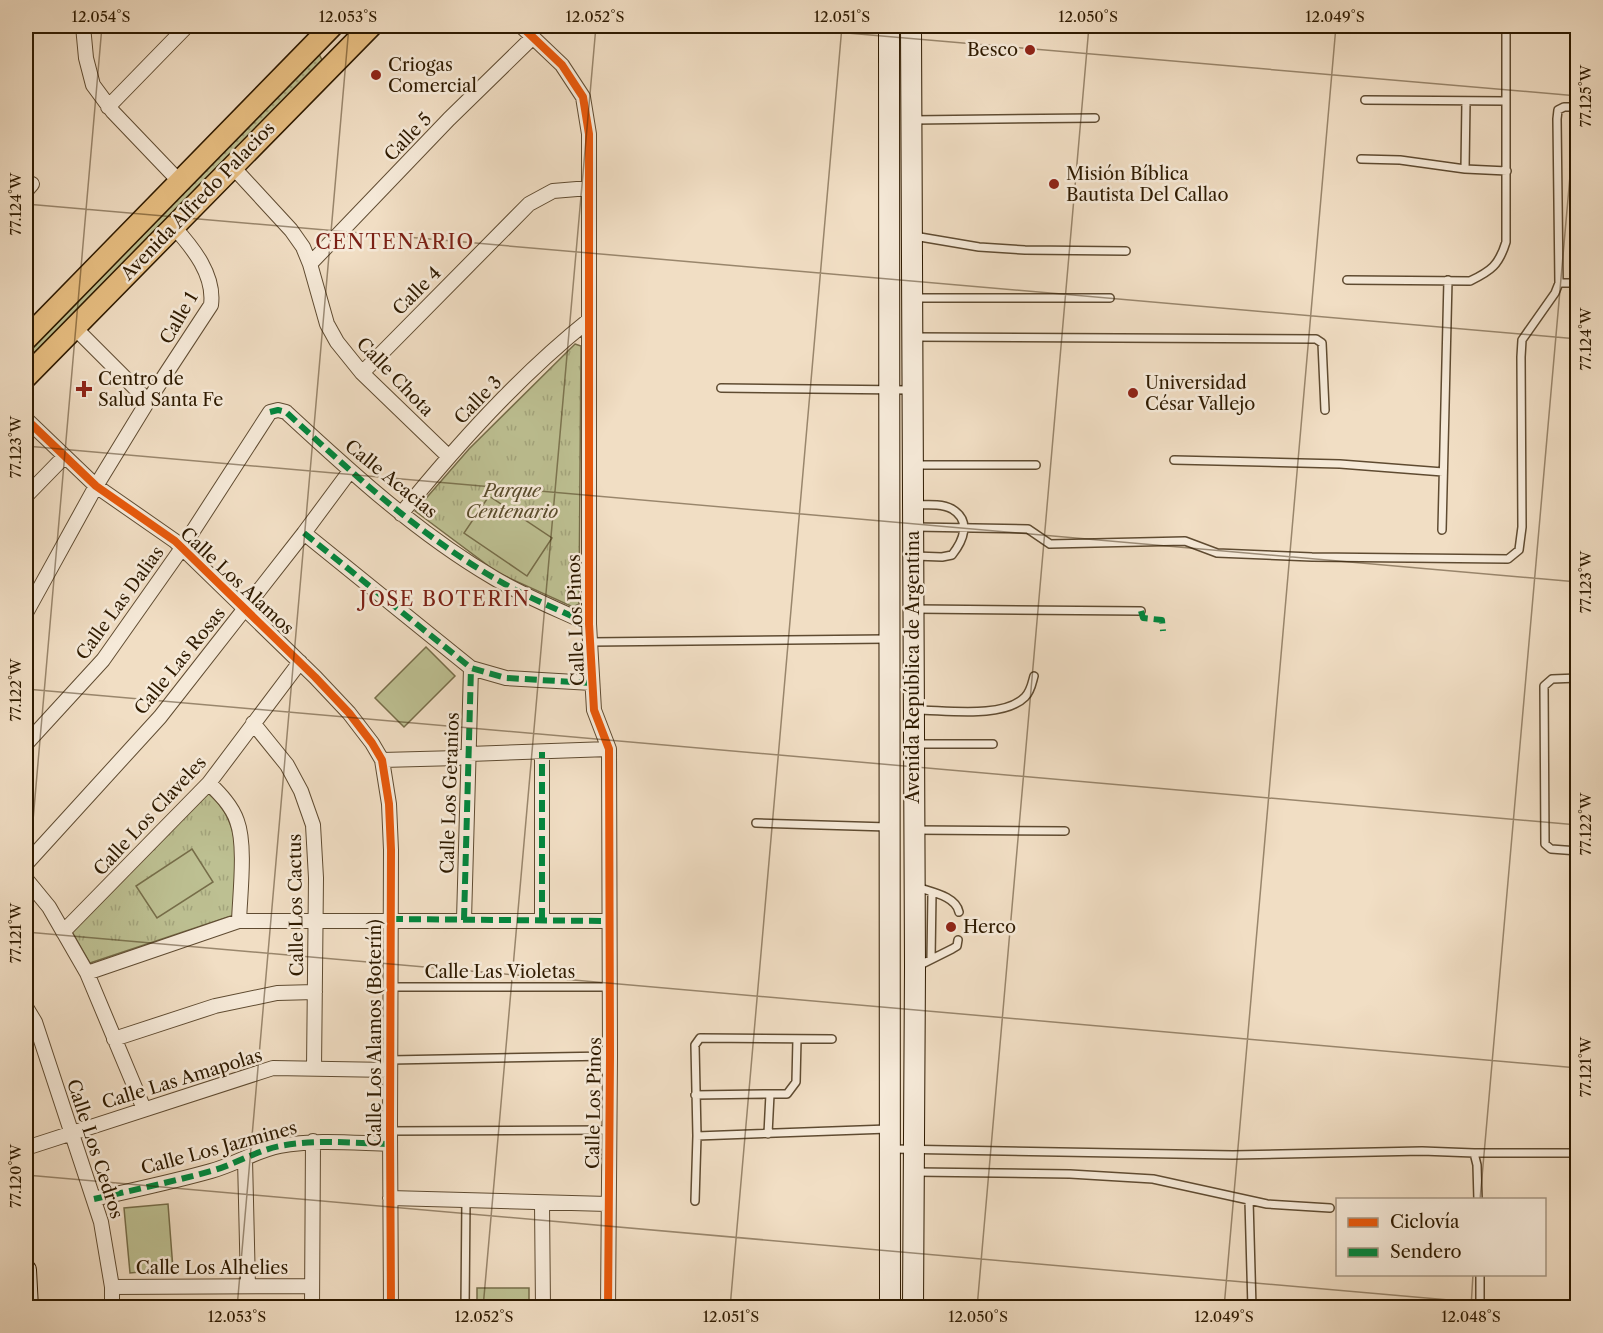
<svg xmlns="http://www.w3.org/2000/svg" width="1603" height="1333" font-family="'Libre Caslon Text',serif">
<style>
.grass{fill:url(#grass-dots);stroke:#766d49;stroke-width:1.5}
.park{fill:url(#park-tufts);stroke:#766d49;stroke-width:1.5}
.garden{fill:#bdc092;stroke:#766d49;stroke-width:1.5}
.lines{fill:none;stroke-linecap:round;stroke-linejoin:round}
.service-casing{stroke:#5f4b31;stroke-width:10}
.minor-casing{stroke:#5f4b31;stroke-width:16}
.secondary-casing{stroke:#2e1a00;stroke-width:22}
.primary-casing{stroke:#2e1a00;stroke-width:24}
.service{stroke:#f6ead9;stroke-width:7}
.minor{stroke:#f6ead9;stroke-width:14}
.secondary{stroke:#f6ead9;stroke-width:20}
.primary{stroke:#e8bf82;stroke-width:21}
.quiet{stroke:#00873e;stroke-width:6;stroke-dasharray:12 6;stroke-linecap:butt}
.cycleway-casing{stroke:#f6ead9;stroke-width:11}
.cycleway{stroke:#e8590c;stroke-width:8}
.ticks{fill:none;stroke:#2e1a00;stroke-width:1.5;stroke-opacity:0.45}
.poi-dot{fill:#8f2418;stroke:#f6ead9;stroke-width:2}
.labels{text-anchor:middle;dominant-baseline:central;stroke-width:5;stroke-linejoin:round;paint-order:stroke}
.poi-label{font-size:18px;fill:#2e1a00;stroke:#f6ead9;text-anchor:start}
.street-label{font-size:18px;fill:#2e1a00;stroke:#f6ead9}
.park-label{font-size:18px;font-style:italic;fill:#594c2c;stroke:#f6ead9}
.neighbourhood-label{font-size:20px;letter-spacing:1.5px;fill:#7a1f14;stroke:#f6ead9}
.neatline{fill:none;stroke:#2e1a00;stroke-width:2}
.ticks-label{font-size:15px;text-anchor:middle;fill:#2e1a00}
</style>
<defs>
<pattern id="grass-dots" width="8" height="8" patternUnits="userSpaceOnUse" patternTransform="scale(1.5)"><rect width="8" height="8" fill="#bdc092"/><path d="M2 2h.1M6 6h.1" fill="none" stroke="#a3a47c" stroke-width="1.8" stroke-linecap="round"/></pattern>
<pattern id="park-tufts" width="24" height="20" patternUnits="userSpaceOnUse" patternTransform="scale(1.5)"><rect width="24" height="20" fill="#bdc092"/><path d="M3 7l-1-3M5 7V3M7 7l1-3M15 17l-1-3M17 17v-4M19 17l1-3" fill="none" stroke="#a3a47c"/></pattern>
</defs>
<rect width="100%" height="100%" fill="#f1dec4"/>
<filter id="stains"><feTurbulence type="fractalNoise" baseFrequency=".00333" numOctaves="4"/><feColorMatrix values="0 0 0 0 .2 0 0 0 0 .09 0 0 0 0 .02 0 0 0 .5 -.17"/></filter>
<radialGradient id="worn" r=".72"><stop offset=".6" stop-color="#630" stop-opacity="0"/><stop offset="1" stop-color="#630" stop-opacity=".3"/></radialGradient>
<!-- grass -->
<path class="grass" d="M319 54 325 66 26 370V353Z"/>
<!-- park -->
<path class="park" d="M575 344 581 346 579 604 573 607 498 573 415 511 469 449Z
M208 793C212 797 218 802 221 807 243 836 236 881 234 915L90 963 71 930Z"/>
<!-- garden -->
<path class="garden" d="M489 496 552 538 527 576 464 533Z
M426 647 455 676 404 727 375 698Z
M192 849 213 882 157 918 136 886Z
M168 1204 173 1269 130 1273 124 1208Z
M477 1288H529V1307H477Z"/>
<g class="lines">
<!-- service casing -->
<g class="service-casing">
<path id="service" d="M1365 100 1506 101V26
M913 120 1095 118
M1361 159 1400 160 1465 169 1466 101
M1465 169 1507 171
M914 236 979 247 1025 250 1126 251
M1347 280 1470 281C1491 271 1499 265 1506 242V101
M1559 283H1578
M914 298H1110
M914 337 1316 339 1322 343 1325 410
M721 388 909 390
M1174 460 1340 464 1443 472
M915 465H1036
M913 505C925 505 941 503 952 509 972 521 963 541 952 555L942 557 915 556
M915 527 1028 529 1050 544 1185 541 1217 553 1312 557 1508 559 1519 550 1522 527 1521 357 1522 340 1555 293 1559 283 1557 119 1558 110 1564 107H1578
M1442 530 1448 280
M916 609 1141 611
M591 642 887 639
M1578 678 1552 679 1544 686 1545 844 1551 849 1578 851
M916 710C946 710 1003 719 1025 697 1031 691 1032 683 1034 676
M917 744H993
M756 823 888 827
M915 830 1065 831
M917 887C931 892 956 896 959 912
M931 959 932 893
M918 966 952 949 957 946 958 940
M391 987H609
M390 1060 610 1056
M770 1094H787L796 1082 797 1039
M695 1095 770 1094 768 1134
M390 1131 608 1130
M697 1136 888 1129
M893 1149 1233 1155 1422 1151 1474 1153H1578
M1474 1153 1477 1165 1478 1200
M916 1172 1070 1174 1153 1179 1267 1204 1330 1208
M1249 1200 1252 1308
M695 1201 697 1136 695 1045 700 1038 832 1039
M1480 1274V1308
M465 1308 466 1200"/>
</g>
<!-- minor casing -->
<g class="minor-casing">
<path id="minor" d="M83 26 86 58 93 85 113 112 179 181
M521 26 562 65 583 97 589 134V624L594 710 609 749 610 1056 608 1308
M108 107 187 26
M232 166 291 230 303 247 310 264 327 324 337 342 362 373 448 456
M26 191 32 184
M310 264 449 119 533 37
M74 327 148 401
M362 373 529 204 553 191 589 188
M26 419 96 486 175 541 315 677 349 713 372 743 382 760 389 804 391 850 390 1131 391 1308
M26 496 64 457
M401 514C458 444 519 376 589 320
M304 533 471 668 506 678 592 683
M26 613 96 486 148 401 211 305C215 275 193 248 174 227
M253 723 287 765 301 791 313 825 316 878 314 1069
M26 744 103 660 182 548 270 412 278 410 286 412C351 472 417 533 494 578 524 596 557 609 589 624
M382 760 458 758 469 754 609 749
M209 783C220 794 232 806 237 821 246 845 240 894 239 921
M26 864 160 717 304 533 350 471
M26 879 49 907 87 973 144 1109
M464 920 471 668
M542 920V752
M63 932 209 783 300 662
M87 973 239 921H609
M26 1007 35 1022 101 1222 112 1287V1308
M114 1039 215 1006 277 993 315 992
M26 1148 273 1068 390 1070
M245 1159 248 1286
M390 1198 608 1204
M94 1199C133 1190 172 1182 211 1171 234 1165 255 1151 280 1146 316 1139 353 1143 390 1144
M542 1203 543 1308
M112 1287 312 1286
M312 1308 313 1141"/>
</g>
<!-- secondary casing -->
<g class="secondary-casing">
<path id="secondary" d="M889 26 890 1308
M911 26 915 967 913 1308
M26 1270 28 1308"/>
</g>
<!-- primary casing -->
<g class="primary-casing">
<path id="primary" d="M26 339 332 26
M26 377 371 26"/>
</g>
<!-- service -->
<use href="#service" class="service"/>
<!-- minor -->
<use href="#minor" class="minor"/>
<!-- secondary -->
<use href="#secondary" class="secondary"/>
<!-- primary -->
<use href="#primary" class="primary"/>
<!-- quiet -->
<path class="quiet" d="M270 412 278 410 286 412C351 472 417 533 494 578 524 596 557 609 589 624
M304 533 471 668 506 678 592 683
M1141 611 1143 618 1162 620 1163 631
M391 919 609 921
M464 920 471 668
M542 920V752
M94 1199C133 1190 172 1182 211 1171 234 1165 255 1151 280 1146 316 1139 353 1143 390 1144"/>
<!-- cycleway casing -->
<g class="cycleway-casing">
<path id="cycleway" d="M521 26 562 65 583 97 589 134V624L594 710 609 749 610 1056 608 1308
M26 419 96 486 175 541 315 677 349 713 372 743 382 760 389 804 391 850 390 1131 391 1308"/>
</g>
<!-- cycleway -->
<use href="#cycleway" class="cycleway"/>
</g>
<!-- ticks -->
<path class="ticks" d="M766 26 1578 96M26 204 1578 339M26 446 1578 582M26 689 1578 825M26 901 102 26M26 932 1578 1068M26 1175 1539 1308M1480 1200 1578 85M237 1308 349 26M483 1308 596 26M730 1308 842 26M977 1308 1089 26M1224 1308 1336 26M1471 1308 1473 1274"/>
<!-- markers -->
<g class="poi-dot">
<circle cx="1030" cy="50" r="6"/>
<circle cx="376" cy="75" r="6"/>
<circle cx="1054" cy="184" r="6"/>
<path d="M81 380h6v6h6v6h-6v6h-6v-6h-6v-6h6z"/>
<circle cx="1133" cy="393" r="6"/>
<circle cx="951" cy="927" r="6"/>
</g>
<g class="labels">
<!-- poi labels -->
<g class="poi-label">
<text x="1018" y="50" text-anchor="end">Besco</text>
<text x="388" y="65">Criogas<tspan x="388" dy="21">Comercial</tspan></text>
<text x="1066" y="174">Misión Bíblica<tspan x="1066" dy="21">Bautista Del Callao</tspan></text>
<text x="98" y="379">Centro de<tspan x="98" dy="21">Salud Santa Fe</tspan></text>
<text x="1145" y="383">Universidad<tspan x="1145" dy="21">César Vallejo</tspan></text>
<text x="963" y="927">Herco</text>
</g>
<!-- street labels -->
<g class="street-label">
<text transform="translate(408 137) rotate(-46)">Calle 5</text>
<text transform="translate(198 201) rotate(-46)">Avenida Alfredo Palacios</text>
<text transform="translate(417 291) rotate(-45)">Calle 4</text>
<text transform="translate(179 318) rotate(-60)">Calle 1</text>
<text transform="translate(395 377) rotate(46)">Calle Chota</text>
<text transform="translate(478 400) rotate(-46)">Calle 3</text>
<text transform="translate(391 479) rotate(39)">Calle Acacias</text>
<text transform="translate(237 581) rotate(43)">Calle Los Alamos</text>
<text transform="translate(120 603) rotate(-54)">Calle Las Dalias</text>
<text transform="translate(576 620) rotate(-92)">Calle Los Pinos</text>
<text transform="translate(180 661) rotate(-51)">Calle Las Rosas</text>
<text transform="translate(913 667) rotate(-90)">Avenida República de Argentina</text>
<text transform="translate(450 793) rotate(-88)">Calle Los Geranios</text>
<text transform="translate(150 816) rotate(-47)">Calle Los Claveles</text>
<text transform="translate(296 905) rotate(-91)">Calle Los Cactus</text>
<text x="500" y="972">Calle Las Violetas</text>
<text transform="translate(375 1033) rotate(-90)">Calle Los Alamos (Boterín)</text>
<text transform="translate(182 1079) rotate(-17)">Calle Las Amapolas</text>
<text transform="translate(594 1103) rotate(-89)">Calle Los Pinos</text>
<text transform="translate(219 1148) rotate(-15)">Calle Los Jazmines</text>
<text transform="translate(95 1149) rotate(72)">Calle Los Cedros</text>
<text x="212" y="1268">Calle Los Alhelies</text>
</g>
<!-- park labels -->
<g class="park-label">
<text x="512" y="491">Parque<tspan x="512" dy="21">Centenario</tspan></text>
</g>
<!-- neighbourhood labels -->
<g class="neighbourhood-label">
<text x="395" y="242">CENTENARIO</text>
<text x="445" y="599">JOSE BOTERIN</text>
</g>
</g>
<!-- margin -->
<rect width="1603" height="1333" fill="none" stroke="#f1dec4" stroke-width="66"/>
<!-- legend -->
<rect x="1336" y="1198" width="210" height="78" fill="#f6ead9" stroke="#a69782" stroke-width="1.5"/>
<rect x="1348" y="1218" width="30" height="9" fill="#e8590c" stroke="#a69782" stroke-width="1.5"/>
<text x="1390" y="1228" font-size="18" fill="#2e1a00">Ciclovía</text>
<rect x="1348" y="1248" width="30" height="9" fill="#00873e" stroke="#a69782" stroke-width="1.5"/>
<text x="1390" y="1258" font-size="18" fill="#2e1a00">Sendero</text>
<rect x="33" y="33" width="1537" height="1267" class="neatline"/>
<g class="ticks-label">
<text x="101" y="22">12.054°S</text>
<text x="348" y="22">12.053°S</text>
<text x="595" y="22">12.052°S</text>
<text x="842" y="22">12.051°S</text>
<text x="1088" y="22">12.050°S</text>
<text x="1335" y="22">12.049°S</text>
<text transform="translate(1586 96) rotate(-90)" y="5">77.125°W</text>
<text transform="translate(16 204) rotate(-90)" y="5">77.124°W</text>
<text transform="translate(1586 339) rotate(-90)" y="5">77.124°W</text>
<text transform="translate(16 447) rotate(-90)" y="5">77.123°W</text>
<text transform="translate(1586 582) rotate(-90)" y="5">77.123°W</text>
<text transform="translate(16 690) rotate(-90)" y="5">77.122°W</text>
<text transform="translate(1586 824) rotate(-90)" y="5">77.122°W</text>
<text transform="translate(16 933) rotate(-90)" y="5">77.121°W</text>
<text transform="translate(1586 1067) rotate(-90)" y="5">77.121°W</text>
<text transform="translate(16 1176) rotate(-90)" y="5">77.120°W</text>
<text x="237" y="1322">12.053°S</text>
<text x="484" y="1322">12.052°S</text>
<text x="731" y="1322">12.051°S</text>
<text x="978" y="1322">12.050°S</text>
<text x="1224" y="1322">12.049°S</text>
<text x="1471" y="1322">12.048°S</text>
</g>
<rect width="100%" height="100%" filter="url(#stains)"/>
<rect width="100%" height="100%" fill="url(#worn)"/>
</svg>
